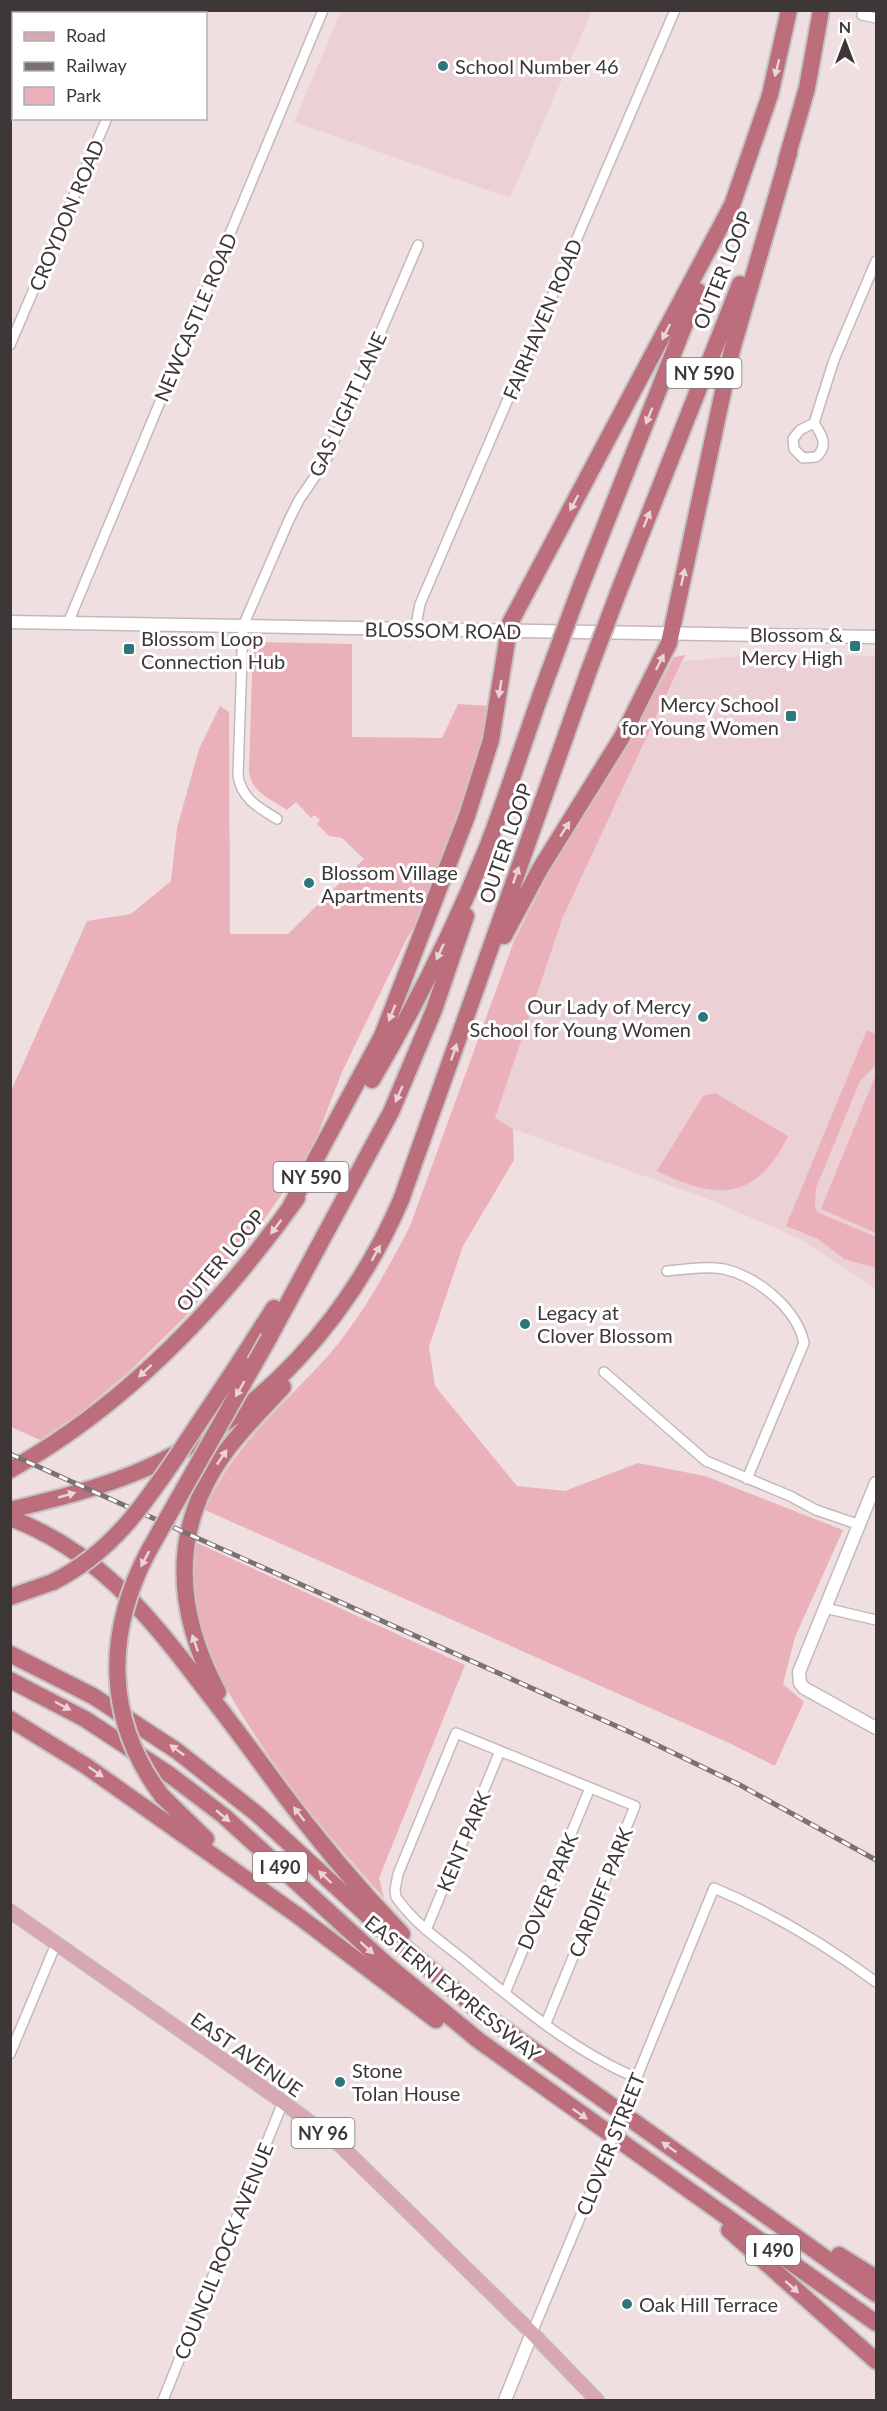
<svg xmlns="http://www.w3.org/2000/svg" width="887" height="2411" font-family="Lato,sans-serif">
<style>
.built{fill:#ebd1d5}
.green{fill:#eab1ba}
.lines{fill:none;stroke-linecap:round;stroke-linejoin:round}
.street-casing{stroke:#c7b7b9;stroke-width:12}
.secondary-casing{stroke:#c7b7b9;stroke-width:15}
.primary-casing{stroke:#c5c3c3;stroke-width:16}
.highway-casing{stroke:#c5c3c3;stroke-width:20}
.street{stroke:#fff;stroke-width:9}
.secondary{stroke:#fff;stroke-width:12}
.primary{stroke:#d7a8b1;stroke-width:14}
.highway{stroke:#bc6e7d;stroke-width:16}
.rail-casing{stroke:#7b7172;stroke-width:5}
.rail{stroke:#fff;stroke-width:3;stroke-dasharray:9;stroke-linecap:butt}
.street-bridge-casing{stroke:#c7b7b9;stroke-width:12;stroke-linecap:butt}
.highway-bridge-casing{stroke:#c5c3c3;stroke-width:20;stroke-linecap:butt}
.street-bridge{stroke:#fff;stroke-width:9}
.highway-bridge{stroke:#bc6e7d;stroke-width:16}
.oneway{fill:#ebd4d8}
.poi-dot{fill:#2d777b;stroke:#fff;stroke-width:2}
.labels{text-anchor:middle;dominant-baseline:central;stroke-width:6;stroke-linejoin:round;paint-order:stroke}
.shield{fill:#fff;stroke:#787374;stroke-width:1.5}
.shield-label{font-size:18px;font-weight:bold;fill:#3e3738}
.poi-label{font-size:20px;fill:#3e3738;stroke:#fff;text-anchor:start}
.street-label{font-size:20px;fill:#3e3738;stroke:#fff}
</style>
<rect width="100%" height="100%" fill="#f0dfe1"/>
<!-- built -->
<path class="built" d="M341 11H592L510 198 294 122Z
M763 654 876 656V1289L800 1239 708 1199 513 1129 495 1118 563 917 683 661Z"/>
<!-- green -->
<path class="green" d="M253 642 352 644V737L442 738 458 704 491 706 482 752 426 909 407 938 342 1072 311 1152 259 1227 186 1316 129 1372 80 1413 40 1440 11 1427V1091L87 921 131 914 171 881 177 828 199 749 220 706 229 712 230 934H288L364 859 342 838 329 836 317 824 320 820 314 815 311 818 296 802 287 810C271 799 251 793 249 771Z
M685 655 563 917 495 1118 513 1129 514 1160 463 1246 429 1347 435 1386 517 1486 565 1491 638 1463 705 1476 843 1530 795 1637 783 1684 804 1702 775 1766 729 1743 205 1510C231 1447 283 1406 327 1357 362 1317 386 1272 410 1226L514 941 552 867 624 752 674 657Z
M867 1030 876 1034V1065L860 1081 816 1188 815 1205 817 1212 876 1237V1268L844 1259 818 1239 786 1226Z
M876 1074V1233L821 1209Z
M715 1093 788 1136C756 1202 716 1200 657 1171L703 1096Z
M195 1542 465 1665 379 1878 384 1898C331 1840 280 1778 239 1710 221 1680 203 1650 195 1615 191 1592 191 1566 195 1542Z"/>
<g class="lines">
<!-- street casing -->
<g class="street-casing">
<path id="street" d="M18 14 19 10
M152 14 153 10
M862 15 876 18
M10 32 14 25
M10 345 107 118
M814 423 834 360 876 261
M814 423C822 435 829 446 816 457L803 458 794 449 793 439 800 430Z
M68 623 323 10
M415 630 420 604 675 10
M277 819C258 807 242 799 238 776L243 626 289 520 299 500 325 462 418 245
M667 1271C686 1269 705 1266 724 1269 758 1277 797 1309 804 1343L747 1479
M604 1372 706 1461 790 1496 816 1510 860 1525
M825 1608 876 1620
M426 1930 500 1751
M505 1993 590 1788
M546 2023 635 1806 456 1733 398 1874 395 1890 396 1897C413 1922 439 1940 463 1959 515 2002 574 2052 637 2078
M10 2054 56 1944
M634 2084 714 1888C771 1912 827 1946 876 1982
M532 2333 599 2172
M163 2400 283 2102"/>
</g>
<!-- secondary casing -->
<g class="secondary-casing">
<path id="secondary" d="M10 622 876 637
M876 1483 799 1672 800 1683 804 1688 876 1728
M505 2400 532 2333"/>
</g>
<!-- primary casing -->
<g class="primary-casing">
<path id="primary" d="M10 1911 283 2102 340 2145 532 2333 597 2400"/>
</g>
<!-- highway casing -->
<g class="highway-casing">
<path id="highway" d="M786 161 807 88 821 10
M729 214 770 95 789 10
M579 591 698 291
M618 593 740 284
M504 936 540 869 622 737 669 643 732 350 789 153
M372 1080C415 1007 454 929 486 850 509 791 527 731 549 672
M291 1205 382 1036 467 816 491 740 510 623 732 205
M269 1338 391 1112 434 1010 466 916
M240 1361 274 1308
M10 1470C126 1405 221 1305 297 1198
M10 1510C55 1499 100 1488 142 1470 261 1418 350 1318 401 1200L588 673
M10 1518C93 1549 146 1611 197 1679 222 1711 247 1744 271 1777 311 1832 355 1885 402 1934
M10 1597 53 1582
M10 1654 93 1696 177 1751 257 1814 381 1928 483 2014 876 2294
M10 1680 85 1719 170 1775 224 1816 386 1964 478 2040 876 2323
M218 1692C175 1611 169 1529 226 1451 243 1428 264 1408 283 1387
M10 1719 86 1766 297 1915 436 2020
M162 1796 206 1839
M729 2230 876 2361
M839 2255 876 2278"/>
</g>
<!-- street -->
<use href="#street" class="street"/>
<!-- secondary -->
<use href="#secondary" class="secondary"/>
<!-- primary -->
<use href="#primary" class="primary"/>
<!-- highway -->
<use href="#highway" class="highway"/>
<!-- rail casing -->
<g class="rail-casing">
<path id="rail" d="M10 1454 634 1734 740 1785 876 1860"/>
</g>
<!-- rail -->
<use href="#rail" class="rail"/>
<!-- street-bridge casing -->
<g class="street-bridge-casing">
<path id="street-bridge" d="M599 2172 634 2084"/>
</g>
<!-- highway-bridge casing -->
<g class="highway-bridge-casing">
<path id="highway-bridge" d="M549 672 579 591
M588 673 618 593
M53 1582C111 1553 144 1505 179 1453 199 1422 220 1392 240 1361
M162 1796C105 1720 105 1634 148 1552L269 1338"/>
</g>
<!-- street-bridge -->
<use href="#street-bridge" class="street-bridge"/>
<!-- highway-bridge -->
<use href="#highway-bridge" class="highway-bridge"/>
</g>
<!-- one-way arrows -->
<defs><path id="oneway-solid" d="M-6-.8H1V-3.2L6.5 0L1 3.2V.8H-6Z" transform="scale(1.5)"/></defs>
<g class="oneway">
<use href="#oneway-solid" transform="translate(777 68) rotate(104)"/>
<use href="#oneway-solid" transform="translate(666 332) rotate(117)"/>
<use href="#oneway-solid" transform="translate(649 416) rotate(112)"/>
<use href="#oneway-solid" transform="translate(574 503) rotate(118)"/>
<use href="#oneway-solid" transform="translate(647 519) rotate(-68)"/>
<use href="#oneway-solid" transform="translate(683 577) rotate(-78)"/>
<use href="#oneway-solid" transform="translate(660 662) rotate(-63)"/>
<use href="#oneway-solid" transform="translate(500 689) rotate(99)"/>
<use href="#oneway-solid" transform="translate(565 829) rotate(-57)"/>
<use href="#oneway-solid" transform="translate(516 875) rotate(-71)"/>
<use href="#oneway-solid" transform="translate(440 952) rotate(115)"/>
<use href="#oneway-solid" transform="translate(392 1013) rotate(112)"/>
<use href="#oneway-solid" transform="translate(454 1052) rotate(-71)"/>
<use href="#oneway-solid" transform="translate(399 1094) rotate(114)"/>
<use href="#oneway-solid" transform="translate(276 1227) rotate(127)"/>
<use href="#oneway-solid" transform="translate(376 1253) rotate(-61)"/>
<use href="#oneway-solid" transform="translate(145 1371) rotate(137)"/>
<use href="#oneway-solid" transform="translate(240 1389) rotate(120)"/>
<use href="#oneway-solid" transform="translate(222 1457) rotate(-56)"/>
<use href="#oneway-solid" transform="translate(67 1495) rotate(-16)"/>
<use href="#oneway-solid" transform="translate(145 1559) rotate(118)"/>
<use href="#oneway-solid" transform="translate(195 1643) rotate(-109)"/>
<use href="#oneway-solid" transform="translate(63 1706) rotate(28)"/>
<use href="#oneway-solid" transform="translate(177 1750) rotate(-144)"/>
<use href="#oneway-solid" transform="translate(96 1772) rotate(35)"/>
<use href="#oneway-solid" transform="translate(299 1814) rotate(-128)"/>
<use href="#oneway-solid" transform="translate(223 1816) rotate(40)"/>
<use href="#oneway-solid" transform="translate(325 1877) rotate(-137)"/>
<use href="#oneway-solid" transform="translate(367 1948) rotate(42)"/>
<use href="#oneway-solid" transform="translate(580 2114) rotate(35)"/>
<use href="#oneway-solid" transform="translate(669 2147) rotate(-145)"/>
<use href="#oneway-solid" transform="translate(792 2287) rotate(42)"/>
</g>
<!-- markers -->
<g class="poi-dot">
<circle cx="443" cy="66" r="6"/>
<rect x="849" y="640" width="12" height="12" rx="3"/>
<rect x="123" y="643" width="12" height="12" rx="3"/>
<rect x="785" y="710" width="12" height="12" rx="3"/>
<circle cx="309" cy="883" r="6"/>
<circle cx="703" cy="1017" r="6"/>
<circle cx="525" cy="1324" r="6"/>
<circle cx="340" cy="2082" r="6"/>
<circle cx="627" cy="2304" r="6"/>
</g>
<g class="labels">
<!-- shield labels -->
<g class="shield">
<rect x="666.5" y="358" width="75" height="30" rx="4.5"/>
<rect x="273.5" y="1162" width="75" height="30" rx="4.5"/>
<rect x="253" y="1852" width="54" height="30" rx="4.5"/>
<rect x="291.5" y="2118" width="63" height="30" rx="4.5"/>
<rect x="746" y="2235" width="54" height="30" rx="4.5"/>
</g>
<g class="shield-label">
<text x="704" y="373">NY 590</text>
<text x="311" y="1177">NY 590</text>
<text x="280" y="1867">I 490</text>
<text x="323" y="2133">NY 96</text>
<text x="773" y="2250">I 490</text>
</g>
<!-- poi labels -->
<g class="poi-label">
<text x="455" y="66">School Number 46</text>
<text x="843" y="634" text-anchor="end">Blossom &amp;<tspan x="843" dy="23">Mercy High</tspan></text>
<text x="141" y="638">Blossom Loop<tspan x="141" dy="23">Connection Hub</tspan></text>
<text x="779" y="704" text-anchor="end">Mercy School<tspan x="779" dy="23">for Young Women</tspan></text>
<text x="321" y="872">Blossom Village<tspan x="321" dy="23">Apartments</tspan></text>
<text x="691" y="1006" text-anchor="end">Our Lady of Mercy<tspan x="691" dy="23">School for Young Women</tspan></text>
<text x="537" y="1312">Legacy at<tspan x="537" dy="23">Clover Blossom</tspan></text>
<text x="352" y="2070">Stone<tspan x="352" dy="23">Tolan House</tspan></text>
<text x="639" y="2304">Oak Hill Terrace</text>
</g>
<!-- street labels -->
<g class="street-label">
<text transform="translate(66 215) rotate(-67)">CROYDON ROAD</text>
<text transform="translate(722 270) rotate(-68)">OUTER LOOP</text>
<text transform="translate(195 317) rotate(-67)">NEWCASTLE ROAD</text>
<text transform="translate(542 319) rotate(-67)">FAIRHAVEN ROAD</text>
<text transform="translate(347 404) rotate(-65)">GAS LIGHT LANE</text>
<text transform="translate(443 630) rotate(1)">BLOSSOM ROAD</text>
<text transform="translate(505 843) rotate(-71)">OUTER LOOP</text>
<text transform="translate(220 1260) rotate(-50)">OUTER LOOP</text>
<text transform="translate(463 1841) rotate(-67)">KENT PARK</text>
<text transform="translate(547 1891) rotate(-67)">DOVER PARK</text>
<text transform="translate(600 1892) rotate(-68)">CARDIFF PARK</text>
<text transform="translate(453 1988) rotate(39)">EASTERN EXPRESSWAY</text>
<text transform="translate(247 2054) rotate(35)">EAST AVENUE</text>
<text transform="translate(610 2144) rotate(-68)">CLOVER STREET</text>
<text transform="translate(223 2251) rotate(-68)">COUNCIL ROCK AVENUE</text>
</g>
</g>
<!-- border -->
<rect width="887" height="2411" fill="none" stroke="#3e3738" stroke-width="24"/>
<!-- legend -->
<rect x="12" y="12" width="195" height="108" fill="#ffffff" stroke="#b2afaf" stroke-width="1.5"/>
<rect x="24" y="32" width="30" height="9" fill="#d7a8b1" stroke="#b2afaf" stroke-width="1.5"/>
<text x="66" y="42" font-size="18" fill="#3e3738">Road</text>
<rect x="24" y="62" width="30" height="9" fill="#7b7172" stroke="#b2afaf" stroke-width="1.5"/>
<text x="66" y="72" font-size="18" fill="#3e3738">Railway</text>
<rect x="24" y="87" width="30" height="18" fill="#eab1ba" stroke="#b2afaf" stroke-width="1.5"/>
<text x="66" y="102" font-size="18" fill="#3e3738">Park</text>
<!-- north arrow -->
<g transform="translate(845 42)" stroke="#ffffff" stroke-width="4.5" paint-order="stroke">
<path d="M0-4.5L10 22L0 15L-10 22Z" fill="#3e3738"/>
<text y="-9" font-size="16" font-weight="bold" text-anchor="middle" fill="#3e3738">N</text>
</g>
</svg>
